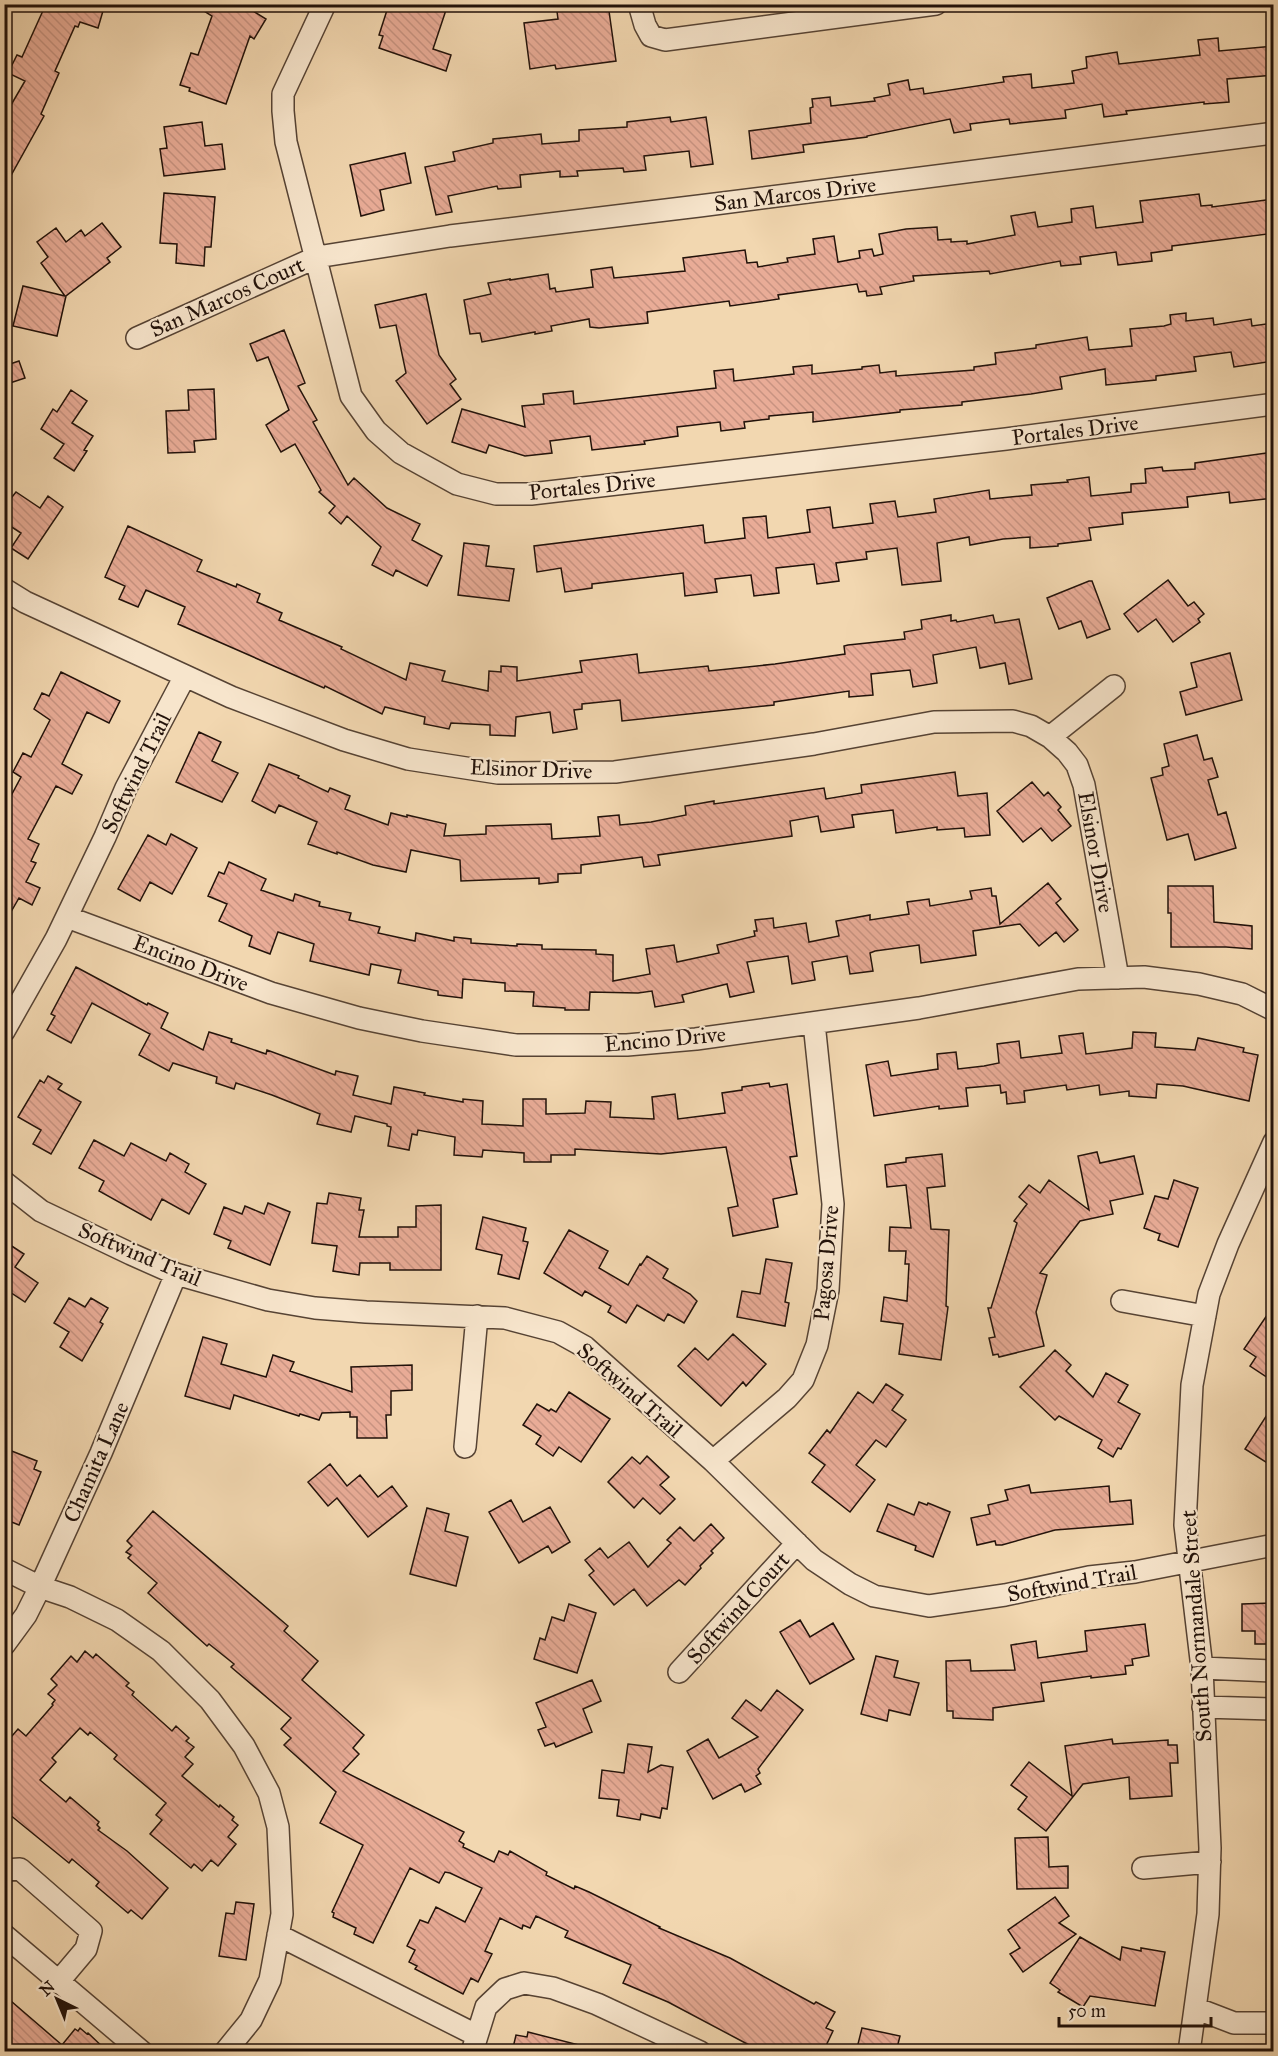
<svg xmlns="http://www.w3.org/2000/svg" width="1278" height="2056" font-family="'IM FELL Great Primer',serif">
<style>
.building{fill:url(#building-back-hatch);stroke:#22120a;stroke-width:1.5}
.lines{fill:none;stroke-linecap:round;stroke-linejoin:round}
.minor-casing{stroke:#564334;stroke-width:24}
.minor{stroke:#f7e5cc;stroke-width:21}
.labels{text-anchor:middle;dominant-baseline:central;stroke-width:4.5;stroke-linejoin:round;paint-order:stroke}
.street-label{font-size:22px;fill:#22120a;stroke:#f7e5cc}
</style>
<defs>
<pattern id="building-back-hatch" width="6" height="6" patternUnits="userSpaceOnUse" patternTransform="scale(1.5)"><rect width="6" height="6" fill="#e9ac97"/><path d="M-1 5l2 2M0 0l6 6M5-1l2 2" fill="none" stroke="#c89381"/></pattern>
</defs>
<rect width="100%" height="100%" fill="#f2d7b0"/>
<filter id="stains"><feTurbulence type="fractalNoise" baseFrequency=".00333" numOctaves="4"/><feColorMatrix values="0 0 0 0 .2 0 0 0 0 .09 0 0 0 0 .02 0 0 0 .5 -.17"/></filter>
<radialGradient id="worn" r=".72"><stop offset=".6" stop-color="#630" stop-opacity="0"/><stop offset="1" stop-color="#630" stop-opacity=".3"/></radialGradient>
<!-- building -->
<path class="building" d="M46 4H105L98 28 80 22 78 27 75 26 55 71 59 73 41 114 44 116 4 188V117L25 81 8 73 17 55 22 57Z
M193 4H256L253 11 266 19 254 39 250 36 226 104 189 91 190 88 180 85 191 53 198 55 212 16Z
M389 4H448L433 49 451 55 446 71 379 48 383 36 379 35Z
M556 4H608L616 61 556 69 555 65 530 69 524 23 558 19Z
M1218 38 1219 51 1274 46V75L1227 79 1229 102 1204 104V102L1126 111 1127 114 1104 117 1102 104 1065 110 1066 118 1010 124 1009 119 970 124 971 130 954 133 950 119 867 136V137L803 145 804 152 752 159 749 131 811 123 810 108 813 107 812 99 830 97 831 106 875 101 874 98 890 95 888 84 908 80 910 90 923 88 924 94 1004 82 1003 77 1031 74 1032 88 1074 83 1072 71 1087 68 1086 57 1117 52 1119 64 1200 55 1198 40Z
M670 117 671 122 706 117 713 164 691 167 689 151 644 156 646 170 624 172 623 168 577 171 578 176 560 177V171L520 175 521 187 498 189 497 186 448 196 452 212 436 215 425 167 455 161 453 152 493 143V139L541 134 542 144 579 141V130L627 127V122Z
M202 122 205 146 222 144 225 169 164 176 160 149 167 148 164 127Z
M405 153 411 183 380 190 384 210 361 216 350 165Z
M164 193 215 197 211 247H205L204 266 176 263 177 244 160 243Z
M1199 194 1201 206 1212 205V207L1274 199V231L1267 232 1268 234 1172 246V250L1151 253 1152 261 1118 265 1116 252 1080 257 1081 264 1061 266 1060 261 990 274 989 271 913 276 914 281 880 287 882 294 867 296 866 291 859 292 857 284 778 295 779 299 730 306 729 301 647 312 648 323 599 328 590 327 589 319 551 326 552 331 535 334V332L482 342 480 333 470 334 464 300 491 294 488 283 510 279V280L548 274 550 289 555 288 556 292 593 287 591 270 612 267 614 278 685 271 683 258 745 250 747 263 757 262 758 267 788 262 787 258 815 254 813 239 834 236 838 262 860 258 859 251 872 249 874 256 883 254 879 234 906 229 937 227 938 240 951 239V242L967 241V244L1015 235 1011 216 1035 212 1038 227 1072 222 1071 209 1093 206 1096 228 1143 222 1140 201Z
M102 223 121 247 107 258 110 262 66 296 57 336 13 326 23 286 65 296 41 263 48 257 37 242 56 228 66 242 81 230 85 236Z
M426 294 439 355 456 379 450 384 461 399 427 424 396 381 406 373 396 325 380 328 375 305Z
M1186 313V321L1213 318 1214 325 1251 319 1252 326 1274 323V361L1234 367 1231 352 1194 357 1196 371 1156 376V380L1106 385 1105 369 1060 377 1062 389 1031 394 962 402V405L900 410V412L813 422V412L769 416V419L744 422 745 428 721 431 720 422 677 427 678 436 644 441 645 444 592 450 590 436 550 441 552 453 525 456 489 445 486 453 452 442 462 409 525 427 522 406 544 404 543 394 573 391 574 404 716 388 714 371 733 369 734 381 794 374 793 367 812 365V374L862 369V367L879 365 880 373 896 371V376L974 370V367L996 364 995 353 1036 348V345L1087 337 1089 350 1132 346 1130 329 1164 326 1171 324 1170 315Z
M284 330 305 383 298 386 317 420 313 422 348 485 354 478 387 508 420 524 412 540 442 556 427 586 396 570 393 576 372 565 381 547 347 516 341 524 329 513 335 506 319 492 321 490 295 444 281 452 266 425 289 410 268 357 257 361 250 344Z
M19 361 25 378 4 385V366Z
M214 389 216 439 194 441 195 452 168 453 166 411 189 410 188 390Z
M71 390 87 401 72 423 93 436 84 450 87 451 74 471 54 458 64 444 41 429 53 409 57 412Z
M1274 452V498L1230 503 1229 492 1187 497 1188 507 1122 513 1123 524 1089 528 1091 540 1058 544V546L1030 548V537L1003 539 970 545 969 537 937 543 941 581 902 585 897 548 866 552 867 559 836 563 839 581 817 584 814 564 776 568 779 593 754 596 751 575 715 579 717 592 685 596 683 573 592 584V588L565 592 561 568 537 572 534 546 703 525 705 543 745 538 743 518 766 516 768 538 810 532 807 510 830 507 833 528 873 523 870 504 895 501 898 517 936 512 934 499 989 490 990 499 1032 495 1031 485 1068 482 1067 480 1089 477 1091 496 1131 492V484L1146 483 1145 469 1162 467 1163 471 1195 469V463Z
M4 488 12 497 16 492 40 508 48 496 63 507 28 559 11 548 21 533 4 522Z
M128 526 202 560 197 571 236 587 237 584 260 594 257 602 282 613 279 620 342 647 341 649 406 680 410 663 445 671 442 681 488 691 489 671 501 672V666L517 667V681L582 672 580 661 637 654 639 673 708 666 709 671 775 664 845 654 844 646 848 645 905 639 904 632 922 629 921 620 951 615V621L956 620 957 622 993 615 995 623 1019 619 1032 679 1009 684 1005 663 980 668 976 647 933 655 937 683 913 687 910 670 871 674 873 695 849 697V691L774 702V705L622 721 620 700 582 704V709L574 710 577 729 553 733 550 712 516 717 515 736 490 735V725L451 723 449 729 424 724 425 717 385 707 382 714 325 686 324 688 178 624 185 607 146 590 138 607 119 599 125 586 105 577Z
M464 543 489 546 486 566 514 569 509 601 458 595Z
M1168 580 1188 606 1194 602 1204 614 1198 619 1200 622 1173 642 1156 619 1138 632 1124 614Z
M1089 581H1092L1110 629 1087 638 1081 621 1059 629 1047 598Z
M1230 653 1242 700 1186 715 1180 692 1197 687 1191 663Z
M61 672 120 701 109 723 87 712 62 764 82 775 72 794 56 786 28 839 39 844 31 861 36 863 26 882 40 888 32 905 19 898 4 924V809L21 777 13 772 23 753 31 757 50 720 34 709 42 693 49 696Z
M199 732 221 742 212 761 238 773 222 802 176 782Z
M1197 735 1204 760 1212 758 1218 777 1208 780 1218 815 1226 812 1236 848 1195 860 1188 834 1167 840 1151 778 1163 775 1162 768 1169 766 1164 744Z
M269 764 299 776 298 778 328 792 330 788 350 796 345 809 388 825 391 813 407 817V815L446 824 444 836 486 834V826L551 824 552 839 600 836 598 817 619 815 620 825 651 822 686 815 685 806 714 801V804L824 788 826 799 862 793 861 785 955 772 958 796 987 793 990 835 965 837 964 828 937 830V827L896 833 893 810 852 815 854 827 821 832 818 816 790 821 792 836 658 855 660 865 644 867 642 857 581 865V873L558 874V882L539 884V878L461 881 460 860 411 850 406 872 373 865 337 852V854L308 844 317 822 279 805 275 813 252 801Z
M1032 782 1044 796 1048 792 1061 807 1058 810 1071 826 1052 841 1041 828 1023 842 997 811Z
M171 834 197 848 172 894 150 882 140 901 118 889 148 835 166 845Z
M229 862 266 879 261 890 293 901 295 894 320 902 319 906 351 913 349 920 380 927 378 933 415 941 416 933 454 941V937L471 939V943L517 946V944L542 945V949L596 950V954L613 955V981L650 974 646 949 674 945 677 962 719 953 717 945 755 936 754 931H757L755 920 773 918 774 928 806 923 809 942 839 936 836 921 870 915V920L909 914 907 902 929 899 930 906 972 899 970 891 991 888 992 896H996L1000 924 1048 883 1061 899 1056 903 1078 930 1064 942 1056 932 1039 946 1020 924 973 931 976 955 921 963 919 945 875 951 870 953 873 971 850 974 847 956 812 962 815 980 792 984 788 956 747 962 754 992 730 997 727 984 682 995 684 1002 655 1007 652 991 638 993 590 992 589 1010H565V1008L533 1006 534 992 505 991V983L463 979 462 998 438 995V991L398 983 401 970 371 964 369 975 310 961 314 944 278 932 270 954 249 946 252 936 219 921 227 904 208 896 219 872 224 874Z
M1168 886H1213L1214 922 1252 926V949L1226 947H1171V913H1168Z
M76 967 147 1005 148 1003 168 1013 161 1028 203 1050 209 1032 232 1039 231 1042 266 1054 267 1050 335 1075 336 1071 358 1076 353 1095 391 1104 394 1087 425 1093 424 1095 463 1102V1099L483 1101 482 1124 523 1126V1099H546V1114L585 1113 586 1101 611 1102 610 1117 654 1119 652 1097 675 1094 678 1119 725 1113 722 1093 742 1090V1087L769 1083 770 1087 787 1084 797 1156 790 1157 797 1194 773 1199 778 1227 733 1236 728 1208 738 1206 726 1147 661 1154 575 1149V1155H551V1162H524V1153L483 1150 482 1157 454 1155 455 1137 418 1130 417 1135 412 1134 409 1150 388 1146 391 1127 387 1126V1124L355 1116 351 1132 317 1124 320 1114 272 1095 236 1083 234 1089 216 1083 217 1077 173 1063 169 1071 139 1055 150 1034 92 1003 71 1043 47 1030 55 1016 51 1014Z
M1133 1032 1156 1033 1155 1047 1195 1050 1198 1038 1244 1048 1243 1052 1258 1055 1249 1101 1183 1086 1157 1084 1156 1098 1129 1096V1091L1100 1095 1099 1085 1067 1090 1066 1085 1024 1091 1025 1102 1007 1104 1006 1092 1001 1093 1000 1085 966 1088 968 1106 939 1109V1106L874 1116 866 1065 888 1061 891 1076 938 1069 937 1054 956 1052 958 1069 984 1066 999 1063 997 1044 1019 1041 1021 1058 1062 1053 1059 1036 1083 1033 1086 1054 1132 1048Z
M48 1076 62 1084 58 1089 81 1102 51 1154 33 1144 41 1130 18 1117 40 1080 44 1083Z
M94 1140 124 1156 131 1143 166 1161 170 1153 189 1164 185 1172 206 1184 189 1214 162 1199 151 1220 99 1191 104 1181 79 1168Z
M1097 1152 1100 1163 1134 1156 1143 1194 1110 1201 1113 1214 1080 1221 1040 1273 1047 1275 1036 1312 1044 1346 999 1357 998 1354 993 1355 989 1338 995 1337 988 1308H991L1017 1223 1014 1221 1027 1204 1019 1197 1029 1185 1040 1193 1049 1180 1089 1210 1078 1156Z
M942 1154 945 1186 927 1188 931 1229 949 1230 946 1306 948 1307 941 1360 899 1354 903 1324 881 1321 884 1297 907 1301 909 1264H905L906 1251H889L890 1227 911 1228 906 1185 887 1187 885 1165 906 1162V1158Z
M1174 1180 1198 1188 1178 1247 1158 1240 1160 1234 1144 1228 1155 1196 1168 1199Z
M329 1193 361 1198 359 1210H364L359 1237H398V1227H416V1206L441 1205V1270H390V1263H360L359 1275 333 1271 337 1246 312 1243 317 1203 327 1204Z
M268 1203 290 1212 270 1265 228 1248 231 1241 214 1234 224 1207 242 1214 245 1206 264 1214Z
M483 1217 526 1228 523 1241 528 1242 519 1279 498 1274 502 1255 476 1249Z
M569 1230 608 1251 599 1268 628 1285 640 1264 641 1265 647 1256 668 1269 663 1278 690 1294 697 1301 684 1323 668 1314 664 1321 637 1305 626 1323 608 1312 611 1306 585 1291 582 1296 544 1273Z
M4 1241 24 1254 15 1267 38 1283 25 1302 4 1288Z
M766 1259 792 1263 785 1302 789 1303 785 1326 737 1317 742 1291 760 1294Z
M69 1298 85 1307 91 1298 108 1308 100 1322 103 1324 82 1361 60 1347 69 1332 54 1323Z
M1274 1305V1382L1250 1366 1256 1357 1244 1349Z
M733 1334 766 1364 746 1386 743 1382 721 1406 678 1366 695 1348 708 1360Z
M203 1337 227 1344 221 1364 266 1377 273 1355 294 1362 290 1371 352 1392 351 1367 412 1365V1390L391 1391V1415H386L387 1438H357V1417H350V1412L322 1413 319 1420 300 1414 299 1416 234 1395 230 1409 185 1396Z
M1055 1350 1071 1365 1066 1371 1093 1397 1106 1373 1128 1385 1118 1402 1140 1414 1121 1449 1118 1448 1113 1457 1098 1448 1102 1440 1059 1416 1055 1420 1020 1387Z
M886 1384 903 1395 892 1410 906 1420 886 1447 876 1440 856 1465 875 1480 850 1512 812 1482 825 1465 809 1453 827 1430 830 1433 858 1392 873 1403Z
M569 1392 610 1419 581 1462 559 1447 553 1456 536 1444 541 1436 523 1425 537 1404 549 1411 551 1409 556 1412Z
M1274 1404V1467L1245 1449Z
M4 1448 37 1461 34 1469 41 1472 19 1525 4 1519Z
M647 1456 669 1477 660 1485 675 1499 660 1514 643 1498 634 1508 608 1482 632 1457 640 1464Z
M330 1464 347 1486 360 1475 378 1497 392 1486 407 1506 368 1537 337 1498 328 1506 308 1482Z
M1029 1485 1031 1493 1109 1486 1110 1502 1131 1500 1133 1524 1055 1530 1002 1545H996L995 1541 977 1545 971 1518 990 1514 988 1505 1008 1500 1005 1490Z
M511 1500 523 1522 550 1507 570 1542 552 1553 548 1546 519 1563 489 1512Z
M919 1502 927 1505 928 1503 950 1512 933 1557 915 1550 916 1546 877 1531 888 1504 914 1515Z
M427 1508 449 1514 445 1531 468 1537 456 1586 410 1574Z
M153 1511 288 1626 284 1631 318 1661 302 1680 364 1735 353 1748 359 1754 343 1771 464 1832 459 1841 464 1844 463 1847 494 1862 499 1851 508 1855 510 1851 547 1872 546 1875 574 1889 575 1886 589 1892 660 1927 659 1928 730 1958 814 2004 816 2002 835 2012 826 2028 833 2031 823 2052H764L751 2046 668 2002 623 1983 631 1965 565 1937 568 1931 536 1916 530 1928 523 1925 522 1929 500 1918 485 1951 492 1954 478 1982 471 1978 463 1994 415 1969 417 1966 409 1962 415 1950 407 1946 420 1920 428 1923 436 1907 465 1922 482 1888 450 1873 445 1872 439 1883 410 1868 373 1943 354 1934 356 1928 333 1917 334 1913 332 1912 363 1845 320 1823 336 1792 284 1745 291 1738 281 1729 291 1718 231 1667 234 1664 209 1644 207 1646 148 1593 157 1583 128 1558 131 1555 126 1552 132 1546 127 1541Z
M711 1524 724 1538 711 1551 713 1553 700 1566 701 1568 685 1585 679 1580 647 1606 634 1589 614 1605 589 1575 594 1571 585 1560 600 1548 608 1558 629 1542 648 1567 671 1543 667 1540 680 1527 694 1541Z
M1274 1603V1644H1255V1631H1242V1604Z
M569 1604 596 1613 577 1673 534 1659 540 1638 545 1640 552 1617 564 1621Z
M800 1620 810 1637 833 1623 854 1659 810 1684 780 1632Z
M1145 1624 1149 1656 1132 1659 1133 1665 1125 1666 1126 1674 1091 1678V1676L1041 1683 1044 1701 993 1708V1720L953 1718V1711H947L946 1661 970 1660 971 1671 1015 1670 1011 1645 1036 1641 1038 1658 1087 1651 1085 1631Z
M85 1651 93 1658 96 1654 129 1683 126 1686 134 1692 132 1695 172 1731 176 1726 189 1738 186 1741 194 1747 185 1757 193 1764 182 1776 219 1807 220 1805 234 1817 232 1820 238 1825 228 1837 236 1844 218 1866 211 1860 202 1871 194 1864 191 1868 150 1834 162 1820 156 1815 166 1803 114 1759 117 1755 90 1732 88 1735 80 1728 52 1758 56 1762 40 1780 66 1802 70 1797 99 1822 97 1825 100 1828 98 1830 127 1851 168 1888 142 1919 131 1910 128 1913 96 1886 99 1882 72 1859 69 1863 4 1810 5 1744 18 1729 26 1736 53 1705 52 1704 55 1700 48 1694 57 1685 51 1679 71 1656 77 1662Z
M876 1656 898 1661 894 1677 919 1683 910 1715 889 1710 887 1721 861 1714Z
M592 1680 601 1701 583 1709 592 1732 556 1747 554 1743 545 1746 538 1730 546 1727 536 1703Z
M777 1690 803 1710 758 1769 760 1773 756 1776 761 1784 745 1792 741 1784 713 1799 687 1751 708 1739 719 1758 758 1737 732 1718 746 1700 761 1711Z
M1112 1739 1113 1744 1168 1740V1745H1177L1178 1763H1170L1172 1796 1130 1799 1129 1777 1083 1784 1046 1831 1018 1809 1027 1797 1011 1785 1029 1762 1072 1796 1065 1746Z
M628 1744 652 1747 648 1772 661 1765 673 1767 667 1809 662 1808 660 1818 641 1814 640 1820 617 1816 619 1800 599 1798 602 1770 624 1773Z
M1048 1837 1049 1867 1068 1866V1888L1017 1889 1015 1838Z
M1055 1897 1069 1916 1059 1923 1076 1934 1023 1972 1010 1954 1020 1948 1008 1930Z
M236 1902 254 1904 246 1960 219 1956 226 1913 234 1914Z
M1080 1937 1120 1960 1122 1947 1141 1951V1948L1165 1952 1155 2006 1090 1996 1083 2007 1058 1992 1060 1990 1050 1983Z
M4 1995 62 2045 75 2029 78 2031 80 2028 87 2034 88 2033 108 2052H4Z
M862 2028 900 2036 896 2052H856Z
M528 2032 579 2045 578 2052H512L516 2035 527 2037Z"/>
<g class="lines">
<!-- minor casing -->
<g class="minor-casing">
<path id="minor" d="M325 4 283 94V111L286 142 351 396 376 431 401 453 457 484 496 494H531L1006 439 1274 404
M639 4 645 25 651 36 665 40 936 4
M137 338 317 257 450 236 699 206 1274 133
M4 589 25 602 231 697 344 740 408 759 498 773 615 772 814 744 934 722 1013 721 1031 726 1050 737 1067 752 1077 765 1084 785 1118 978
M1050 737 1114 686
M67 917 271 993 359 1018 422 1031 516 1045H627L696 1039 919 1008 1078 979 1144 977 1199 984 1242 994 1274 1010
M4 1031 56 939 105 837 126 788 185 676
M4 1182 41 1211 131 1254 176 1274 268 1300 315 1308 366 1312 505 1318 558 1332 585 1347 713 1461 814 1560 850 1584 874 1596 929 1606 1005 1595 1089 1577 1135 1572 1274 1545
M1122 1301 1205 1316
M465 1447 477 1316
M713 1461 787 1398 803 1380 817 1345 828 1290 833 1204 814 1023
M4 1569 40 1587 70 1597 117 1620 161 1651 210 1700 244 1746 269 1793 278 1827 282 1914 270 1980 251 2020 225 2052
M4 1645 26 1615 40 1587 101 1453 176 1274
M1202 1668 1274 1671
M679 1672 797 1543
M1203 1707 1274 1709
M1143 1868 1210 1862
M4 1870 20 1869 91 1931 86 1949 59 1981
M4 1935 142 2052
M278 1935 476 2035
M1195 2008 1234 2023H1274
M472 2052 486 2007 505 1989 524 1983 553 1988 597 2004 700 2052
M1189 2052 1208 1914 1210 1848 1202 1668 1185 1525 1192 1385 1209 1294 1228 1244 1274 1142"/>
</g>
<!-- minor -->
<use href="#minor" class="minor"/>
</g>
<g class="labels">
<!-- street labels -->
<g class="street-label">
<text transform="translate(795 194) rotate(-7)">San Marcos Drive</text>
<text transform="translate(227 297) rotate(-24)">San Marcos Court</text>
<text transform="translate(1075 430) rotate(-7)">Portales Drive</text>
<text transform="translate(592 486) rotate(-6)">Portales Drive</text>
<text transform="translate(531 769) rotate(2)">Elsinor Drive</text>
<text transform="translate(136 773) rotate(-64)">Softwind Trail</text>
<text transform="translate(1096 852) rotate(80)">Elsinor Drive</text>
<text transform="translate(191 963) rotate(21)">Encino Drive</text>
<text transform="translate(665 1039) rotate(-5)">Encino Drive</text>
<text transform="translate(140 1254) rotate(23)">Softwind Trail</text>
<text transform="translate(826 1263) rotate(-85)">Pagosa Drive</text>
<text transform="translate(630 1390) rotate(41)">Softwind Trail</text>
<text transform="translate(96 1462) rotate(-66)">Chamita Lane</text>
<text transform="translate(1072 1583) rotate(-10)">Softwind Trail</text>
<text transform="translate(738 1608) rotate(-48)">Softwind Court</text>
<text transform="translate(1196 1626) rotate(-94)">South Normandale Street</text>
</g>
</g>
<!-- margin -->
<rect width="1278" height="2056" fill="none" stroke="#f2d7b0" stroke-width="24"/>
<rect x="6" y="6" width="1266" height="2044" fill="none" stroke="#22120a" stroke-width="3"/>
<rect x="12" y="12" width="1254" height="2032" fill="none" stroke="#22120a" stroke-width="1.5"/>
<!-- north arrow -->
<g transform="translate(57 1999) rotate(317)" stroke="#f7e5cc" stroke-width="4.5" paint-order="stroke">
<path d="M0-4.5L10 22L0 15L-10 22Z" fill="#22120a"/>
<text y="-9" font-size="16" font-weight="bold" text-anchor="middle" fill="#22120a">N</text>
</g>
<!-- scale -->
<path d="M1059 2017v9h152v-9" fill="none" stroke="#22120a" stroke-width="3"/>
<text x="1068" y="2017" font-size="18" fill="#22120a" stroke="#f7e5cc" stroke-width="4.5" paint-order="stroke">50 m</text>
<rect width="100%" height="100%" filter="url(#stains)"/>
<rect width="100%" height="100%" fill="url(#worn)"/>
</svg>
